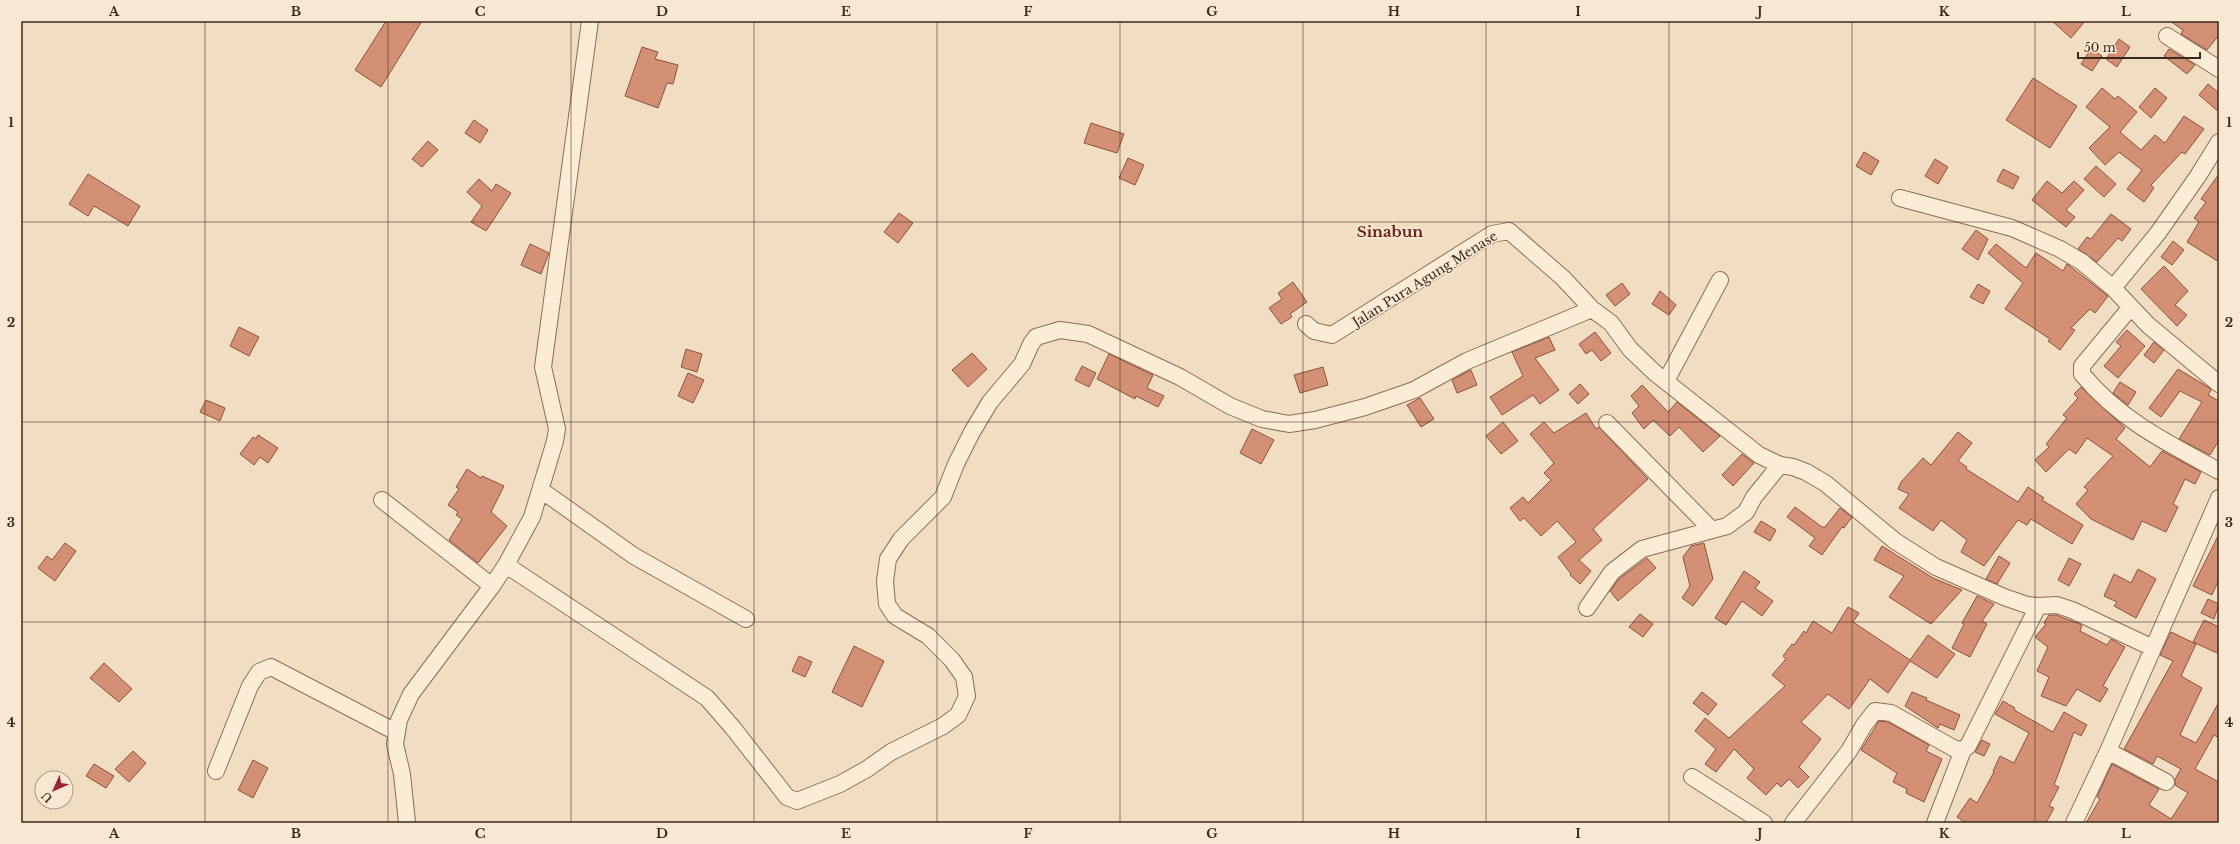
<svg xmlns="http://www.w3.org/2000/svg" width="2240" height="844" font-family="'Libre Baskerville',serif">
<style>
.building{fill:#d39074;stroke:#8e523b}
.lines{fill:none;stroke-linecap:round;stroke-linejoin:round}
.minor-casing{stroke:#8d6d57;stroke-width:18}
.minor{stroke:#fbecd5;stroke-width:16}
.grid{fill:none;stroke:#3b281d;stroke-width:1;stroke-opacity:0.55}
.labels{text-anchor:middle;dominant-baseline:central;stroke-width:3.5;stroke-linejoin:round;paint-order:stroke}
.street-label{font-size:13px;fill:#3b281d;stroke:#f8e8d2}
.quarter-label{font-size:15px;font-weight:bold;fill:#6b2019;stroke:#f8e8d2}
.neatline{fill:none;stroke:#3b281d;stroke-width:1.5}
.grid-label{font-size:13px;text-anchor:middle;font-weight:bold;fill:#3b281d}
</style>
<rect width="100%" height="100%" fill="#f1ddc1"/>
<!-- building -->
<path class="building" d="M386 21H422L381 87 355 70Z
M2052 21H2085L2071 38Z
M2170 21H2219V35L2207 50 2181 34 2183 30Z
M2119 39 2130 47 2117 67 2106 59Z
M642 47 658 52 655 59 678 65 673 84 667 83 658 108 625 96Z
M2091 49 2102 56 2092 71 2081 64Z
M2169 49 2195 65 2187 74 2164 56Z
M2033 78 2077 106 2050 148 2006 120Z
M2208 84 2219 93V112L2199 95Z
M2102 88 2115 99 2118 96 2137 112 2120 132 2141 150 2155 135 2165 143 2184 116 2204 129 2185 154 2182 152 2151 185 2154 188 2144 202 2127 189 2142 170 2119 152 2105 165 2089 148 2110 127 2086 107Z
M2155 88 2167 98 2151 118 2139 107Z
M474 120 488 130 480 143 465 133Z
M1091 123 1124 134 1117 153 1084 143Z
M428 141 438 150 422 167 412 159Z
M1864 152 1879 161 1871 175 1856 166Z
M1128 158 1144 165 1135 185 1119 178Z
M1935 159 1948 167 1938 184 1925 176Z
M2096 166 2116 184 2104 197 2084 179Z
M2003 169 2019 177 2013 189 1997 181Z
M88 174 140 206 128 226 94 206 88 216 69 204Z
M2219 174V262L2187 242 2199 222 2194 218 2206 202 2201 199Z
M479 179 492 191 496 184 511 193 486 231 471 222 482 206 467 192Z
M2047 181 2062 193 2074 181 2084 190 2066 210 2075 217 2066 227 2032 200Z
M899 213 913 223 898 243 884 232Z
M2111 214 2131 229 2122 241 2118 238 2097 262 2078 249 2087 237 2091 239Z
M1976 230 1988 239 1978 260 1962 249Z
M2173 241 2184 250 2172 265 2161 257Z
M530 244 549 253 541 274 521 265Z
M1996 244 2026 268 2036 253 2063 271 2067 264 2108 296 2095 313 2090 309 2071 328 2075 330 2060 350 2048 341 2050 339 2005 309 2023 283 1988 253Z
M2164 266 2188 291 2175 305 2187 315 2177 326 2141 289Z
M1293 282 1307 302 1290 314 1292 317 1281 324 1269 308 1282 299 1278 293Z
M1622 283 1630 294 1615 306 1606 295Z
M1978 284 1990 291 1983 304 1970 297Z
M1660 291 1676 305 1669 315 1652 304Z
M239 327 259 337 249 356 230 346Z
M2127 330 2145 346 2118 378 2104 366 2121 346 2116 342Z
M1595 332 1611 353 1601 361 1592 350 1586 354 1579 344Z
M1549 337 1555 350 1535 358 1559 390 1540 404 1533 395 1502 415 1490 397 1523 376 1512 352Z
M2154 342 2164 350 2154 363 2144 355Z
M686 349 702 354 697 372 681 367Z
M972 353 987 369 968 387 952 370Z
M1109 354 1153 375 1147 388 1164 396 1158 407 1136 396 1135 399 1097 379Z
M1082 366 1096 373 1089 387 1075 380Z
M1323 367 1328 385 1300 393 1294 375Z
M2178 369 2208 387 2211 390 2208 395 2219 401V440L2210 455 2179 439 2202 402 2180 391 2161 417 2149 408Z
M1471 370 1477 385 1457 393 1452 380Z
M688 373 704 380 693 403 678 396Z
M2120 382 2136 392 2128 405 2113 393Z
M1580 384 1589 394 1578 404 1569 394Z
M1642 385 1668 412 1677 402 1720 436 1703 452 1679 427 1670 436 1653 420 1644 429 1632 413 1639 406 1631 396Z
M2081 387 2125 428 2116 439 2150 467 2162 451 2201 472 2195 484 2185 479 2173 504 2178 507 2166 532 2142 521 2133 540 2091 519 2076 504 2088 490 2084 487 2113 456 2087 438 2076 454 2069 449 2046 472 2035 460 2049 447 2046 444 2067 418 2063 415 2078 398 2074 394Z
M1420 398 1434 419 1421 427 1407 405Z
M206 400 225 408 220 421 200 412Z
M1586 413 1596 429 1599 427 1648 479 1593 529 1602 540 1579 560 1591 571 1580 584 1570 575 1571 574 1558 557 1576 542 1557 521 1541 536 1524 518 1520 521 1510 508 1523 497 1528 503 1551 480 1544 473 1554 463 1530 434 1544 422 1554 433Z
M1503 422 1518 441 1501 454 1486 436Z
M1252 429 1274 440 1261 464 1240 453Z
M1958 432 1972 443 1958 461 1967 467 1966 469 2018 502 2028 487 2044 498 2042 500 2083 525 2072 544 2031 519 2027 525 2018 520 1984 566 1961 552 1967 540 1941 520 1933 531 1899 508 1909 494 1898 489 1901 482 1923 458 1931 465Z
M258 435 278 448 268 463 260 457 254 465 240 454 253 437 256 439Z
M1742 454 1754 463 1733 486 1722 475Z
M467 469 481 478 482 476 504 486 491 512 507 526 478 563 449 540 462 519 456 515 458 512 448 505 459 489 456 487Z
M1795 507 1822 527H1825L1840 508 1852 517 1844 528 1842 527 1822 555 1809 546 1815 538 1787 517Z
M1761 521 1776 530 1770 541 1754 532Z
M2219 534V579L2212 595 2193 586Z
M65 543 76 551 55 581 38 568 47 556 52 560Z
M1704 543 1713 579 1693 606 1682 598 1690 586 1683 557 1691 546Z
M1882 546 1933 578 1962 590 1931 624 1889 597 1904 576 1874 560Z
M1999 556 2010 563 1997 584 1986 579Z
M1647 558 1656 568 1618 601 1610 591 1619 579Z
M2069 558 2081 564 2069 586 2058 580Z
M2138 569 2156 579 2136 618 2114 606 2117 602 2104 596 2114 574 2131 583Z
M1744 571 1760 582 1755 588 1773 601 1762 616 1742 601 1726 625 1715 618Z
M1977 596 1994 604 1982 621 1987 624 1970 657 1952 648 1964 624 1962 623Z
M2208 599 2219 604 2214 619 2201 613Z
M1848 607 1859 613 1853 622 1910 660 1928 635 1955 654 1937 678 1910 661 1888 693 1870 679 1849 709 1828 694 1801 722 1821 739 1799 767 1809 777 1798 788 1789 779 1781 787 1777 783 1766 795 1747 778 1754 769 1734 749 1716 772 1705 764 1716 749 1695 731 1705 718 1729 738 1785 686 1772 675 1786 659 1783 656 1792 644 1794 645 1804 631 1806 633 1813 621 1832 633Z
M1640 614 1653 624 1643 637 1629 627Z
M2049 615H2056L2082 625 2080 631 2107 645 2111 639 2125 647 2103 686 2108 689 2100 702 2077 689 2066 706 2041 696 2049 677 2037 671 2048 647 2035 637 2046 624 2044 623Z
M2204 620 2219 627V654L2193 642Z
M2171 632 2196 644 2181 676 2202 688 2180 735 2196 743 2219 702V738L2214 735 2195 769 2219 782V823H2086L2100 799 2097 797 2112 764 2159 789 2149 805 2171 819 2188 793 2175 785V779L2181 769 2157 756 2153 764 2124 749 2173 661 2160 655Z
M854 646 884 661 862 707 832 692Z
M799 656 812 662 805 677 792 671Z
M104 663 132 689 119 702 90 678Z
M1702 692 1717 704 1708 715 1693 703Z
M1912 692 1927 698 1926 700 1960 715 1954 730 1940 724 1938 728 1905 706Z
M2003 701 2015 708 2014 710 2053 732 2064 712 2087 725 2081 736 2074 732 2054 785 2059 787 2049 806 2054 808 2046 823H1966L1957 817 1970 798 1977 803 1994 772 1993 771 2000 756 2014 763 2029 733 1995 714Z
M1879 721 1888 722 1929 745 1926 751 1942 759 1924 802 1906 793 1907 789 1893 782 1897 773 1861 750Z
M1982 740 1990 744 1984 756 1975 752Z
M133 751 146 763 129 782 115 769Z
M253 760 268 768 253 798 238 790Z
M94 764 114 776 106 788 86 776Z"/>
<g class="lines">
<!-- minor casing -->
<g class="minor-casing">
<path id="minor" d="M2167 36 2219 69
M1900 198 2012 228 2060 249 2082 262 2113 288 2148 325 2219 384
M2113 288 2158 233 2198 176 2219 142
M2130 308 2082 366V374C2120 420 2167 443 2219 471
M1306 324 1314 331 1332 335 1492 234 1509 231 1563 278 1592 309 1611 323 1630 349 1655 373 1759 455 1780 465 1793 467 1806 472 1825 483 1895 541 1936 567 2004 597 2027 605 2038 606 2057 605 2072 610 2153 648
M1666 381 1720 280
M1607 423 1712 530
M541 490 634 556 746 619
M382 500 492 586
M506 565 707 698 733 728 787 797 797 801 840 784 867 769 891 752 943 726 958 715 967 696 964 677 952 660 928 636 895 616 887 604 885 581 888 559 901 539 943 497 956 464 972 432 990 402 1022 364 1031 344 1036 337 1060 330 1088 334 1180 377 1230 406 1262 419 1289 424 1315 420 1365 407 1414 390 1467 361 1592 309
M1587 608 1612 572 1642 549 1727 526 1746 512 1754 497 1780 465
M2108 751 2166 782
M216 771 250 686 259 672 271 667 396 732
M1692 777 1764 823
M407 823 402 774 395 744 399 720 411 694 492 586 506 565 532 517 555 441 557 429 543 367 590 21
M1793 823 1849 751 1864 725 1875 711 1891 713 1955 749 1963 750 1968 746 2038 606
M1935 823 1963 750
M2074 823 2108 751 2219 498"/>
</g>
<!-- minor -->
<use href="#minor" class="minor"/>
</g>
<!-- grid -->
<path class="grid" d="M205 21V823M388 21V823M571 21V823M754 21V823M937 21V823M1120 21V823M1303 21V823M1486 21V823M1669 21V823M1852 21V823M2035 21V823M21 222H2219M21 422H2219M21 622H2219"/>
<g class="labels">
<!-- street labels -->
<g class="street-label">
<text transform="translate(1425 279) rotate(-32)">Jalan Pura Agung Menase</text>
</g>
<!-- quarter labels -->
<g class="quarter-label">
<text x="1390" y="231">Sinabun</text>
</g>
</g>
<!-- border -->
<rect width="2240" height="844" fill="none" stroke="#f8e8d2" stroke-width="44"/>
<!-- north arrow -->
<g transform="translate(54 790) rotate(225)"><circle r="19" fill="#f8e8d2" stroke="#ac9b8a"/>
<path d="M0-3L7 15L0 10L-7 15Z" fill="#a02232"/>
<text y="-6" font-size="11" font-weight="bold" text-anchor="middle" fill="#3b281d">U</text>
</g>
<!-- scale -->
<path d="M2078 52v6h122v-6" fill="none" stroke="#3b281d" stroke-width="2"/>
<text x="2084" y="52" font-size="12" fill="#3b281d" stroke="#f8e8d2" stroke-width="3" paint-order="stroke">50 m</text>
<rect x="22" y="22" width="2196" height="800" class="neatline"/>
<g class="grid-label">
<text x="114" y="16">A</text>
<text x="296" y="16">B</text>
<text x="480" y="16">C</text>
<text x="662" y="16">D</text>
<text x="846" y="16">E</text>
<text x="1028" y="16">F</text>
<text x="1212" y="16">G</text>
<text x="1394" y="16">H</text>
<text x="1578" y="16">I</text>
<text x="1760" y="16">J</text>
<text x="1944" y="16">K</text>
<text x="2126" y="16">L</text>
<text x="11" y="127">1</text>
<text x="2229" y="127">1</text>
<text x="11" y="327">2</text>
<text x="2229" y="327">2</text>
<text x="11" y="527">3</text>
<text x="2229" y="527">3</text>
<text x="11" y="727">4</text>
<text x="2229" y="727">4</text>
<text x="114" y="838">A</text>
<text x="296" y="838">B</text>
<text x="480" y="838">C</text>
<text x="662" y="838">D</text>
<text x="846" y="838">E</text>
<text x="1028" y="838">F</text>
<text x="1212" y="838">G</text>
<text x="1394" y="838">H</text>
<text x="1578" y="838">I</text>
<text x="1760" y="838">J</text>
<text x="1944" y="838">K</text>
<text x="2126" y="838">L</text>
</g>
</svg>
